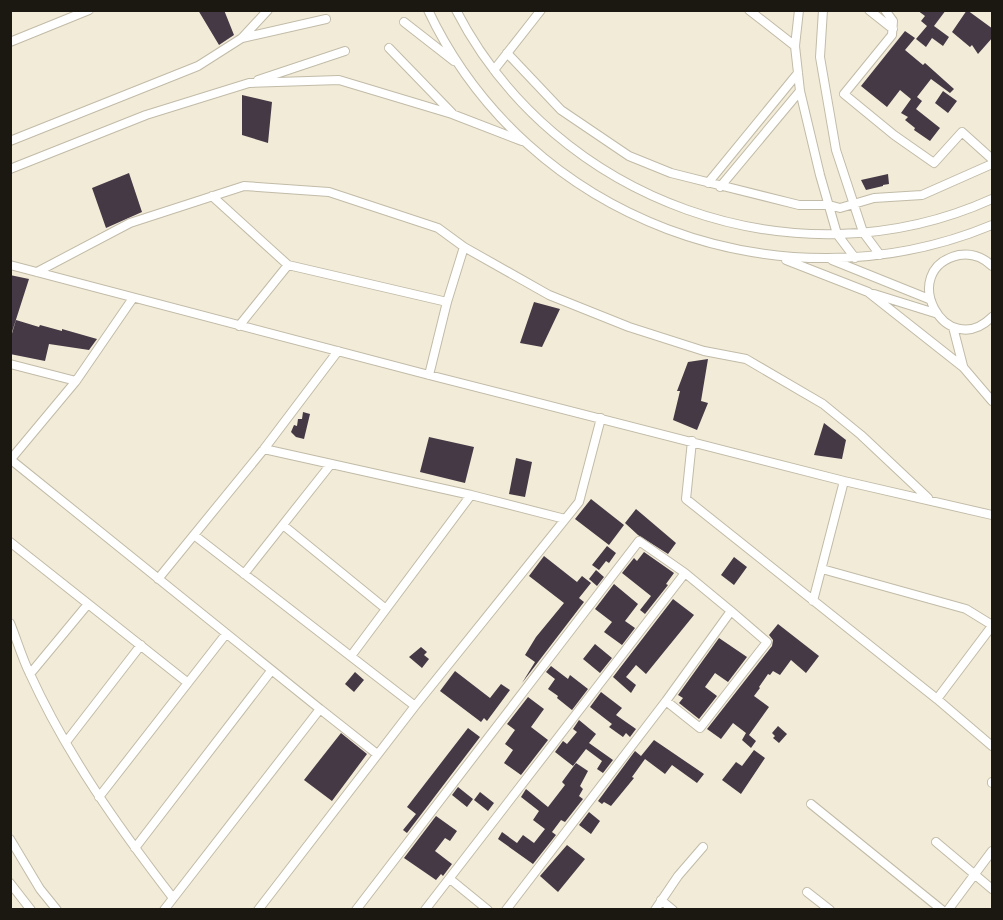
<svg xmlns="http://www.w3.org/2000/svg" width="1003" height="920" font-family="Arial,sans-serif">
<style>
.building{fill:#463946}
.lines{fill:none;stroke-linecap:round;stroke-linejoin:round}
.minor-casing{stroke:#c1bba8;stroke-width:10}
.minor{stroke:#fff;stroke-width:8}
</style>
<rect width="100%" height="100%" fill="#f2ebd7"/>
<!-- building -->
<path class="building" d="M198 10H224L234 35 219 45Z
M917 10H946L934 26 949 37 943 46 932 38 926 47 916 39 927 26 921 21 925 16Z
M967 10 993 29V37L978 54 972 45 970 47 952 32Z
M905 31 915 38 905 50 923 65 925 63 954 89 950 93 931 79 917 97 922 101 916 109 940 128 930 141 914 130 915 128 905 120 908 117 901 113 911 99 900 90 887 107 861 86Z
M943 91 957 101 948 113 935 103Z
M242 95 272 102 268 143 242 135Z
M129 173 142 212 106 228 92 188Z
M888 174 889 184 883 185V186L866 190 861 180Z
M10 275 29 279 12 332H10Z
M534 302 560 309 542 347 520 343Z
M16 320 39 327 40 325 62 331V329L97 339 89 350 49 344 45 361 10 354V340Z
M708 359 701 401 708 403 697 430 673 420 680 391H677L688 362Z
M303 412 310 414 304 439 296 437 291 432 294 425 297 426 298 419H302Z
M824 423 846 440 842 459 814 455Z
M429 437 474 447 465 483 420 472Z
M516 458 532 462 525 497 509 494Z
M591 499 624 525 609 545 575 519Z
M636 509 676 543 668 554 638 535 625 523Z
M607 546 616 553 609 563 606 561 599 570 592 565Z
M644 552 674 573 666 584 668 585 645 614 640 610 651 596 622 573 634 558 637 561Z
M544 556 577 582 582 576 591 583 579 598 584 602 522 683 535 662 525 655 536 637 564 603 529 576Z
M734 557 747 567 734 585 721 575Z
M596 570 604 577 597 586 589 579Z
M614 584 638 604 625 621 635 628 622 645 604 632 612 622 595 609Z
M673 599 694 615 646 674 636 665 626 677 636 685 631 693 613 677Z
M778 624 819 656 806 673 791 660 780 675 773 671 770 675 768 674 759 687 760 688 754 696 769 707 749 735 756 741 751 748 742 740 746 733 733 723 721 739 707 729 772 646 773 640 769 635Z
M719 638 747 657 728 682 715 673 705 687 717 696 699 719 679 703 683 698 678 695Z
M595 644 612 658 600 673 583 659Z
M421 647 427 652 424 655 429 659 422 668 409 657Z
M551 666 568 679 570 675 588 689 572 710 557 698 558 696 548 689 555 679 546 672Z
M455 671 490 698 501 684 510 690 487 721 484 718 481 722 440 691Z
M355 672 364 680 354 692 345 684Z
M601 692 622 708 616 715 636 729 630 737 626 733 623 737 609 727 612 724 590 707Z
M528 697 544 709 531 727 548 740 521 775 504 763 513 750 505 744 515 730 507 724Z
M579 720 596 734 589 743 613 760 603 773 597 769 602 761 586 749 573 766 555 752 563 741 567 744 577 732 573 729Z
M778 726 787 734 779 743 773 738 775 736 772 733Z
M468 728 480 737 407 833 403 830 416 814 407 807Z
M341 733 367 754 332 801 304 780Z
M654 740 704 774 697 783 672 765 665 774 645 759 632 777 634 778 611 806 604 802 602 804 598 801 635 751 641 756Z
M754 750 765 758 741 794 722 780 736 762 742 766Z
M576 763 588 771 580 786 583 789 579 796 583 799 565 822 561 820 552 832 556 835 533 864 498 839 502 832 517 843 523 835 534 843 545 829 533 820 539 811 521 797 526 789 548 807 565 785 562 782Z
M458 787 473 799 467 807 452 795Z
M480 792 494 803 488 811 474 800Z
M589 812 600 821 591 834 579 825Z
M436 816 457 831 450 841 445 838 435 851 452 864 443 876 441 874 436 880 404 858Z
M567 845 585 859 558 892 540 876Z"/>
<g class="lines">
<!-- minor casing -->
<g class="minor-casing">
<path id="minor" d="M428 10C527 220 780 313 992 225
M456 10C555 202 795 288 992 199
M749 10 795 46
M799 10 795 46 800 91 820 175 837 234 855 258
M823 10 820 57 836 150 863 232 880 255
M869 10 893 29
M885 10 893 21 892 35 844 94 894 135 934 163 962 132 992 159
M404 22 454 61
M242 38 326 19
M10 42 89 10
M389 48 452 113
M507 53 561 110 629 156 671 173 799 205H829L840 208 874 198 922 195 992 164
M494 70 541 10
M258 80 345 51
M10 141 198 66 242 38 268 10
M10 169 146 115 249 83 339 80 452 114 522 141
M708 183 798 73
M720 187 800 91
M212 196 288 265 447 302
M786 260 868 292 963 367 992 401
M832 260 929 299
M10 265 429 375 844 481 992 515
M992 266C983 257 971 253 959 255 896 269 945 363 992 317
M37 272 130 223 244 186 329 192 438 228 464 247 549 295 629 327 704 351 746 359 823 404 861 435 928 498
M874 294 935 313
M239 326 288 265
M953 327 963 366
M10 364 76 381
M429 375 447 302 464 247
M692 441 686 499 937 699 992 746
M264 449 471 495 565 519
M10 459 320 709 164 910
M11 459 76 381 133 298
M283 525 386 609
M194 535 415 706
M10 542 188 683
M822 569 966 609 992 625
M244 574 331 464
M158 579 264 449 338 351
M813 601 844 481
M10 623C17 640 22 658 30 674 67 755 119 828 173 898
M351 656 471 495
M30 674 88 604
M937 699 992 626
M666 701 700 728 767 642 731 611
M320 709 377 754
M66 742 141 645
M992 783V782
M99 797 226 634
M811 804 942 910
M10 839 40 889 57 910
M936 842 992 889
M135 848 271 671
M450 879 488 910
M10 883 31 910
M807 892 830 910
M661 900 673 910
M258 910 415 706 579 502 601 418
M356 910 639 541 685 573 425 910
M506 910 666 701 731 611 685 573
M655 910 678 876 703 847
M948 910 992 851"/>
</g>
<!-- minor -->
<use href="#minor" class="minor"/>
</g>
<!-- border -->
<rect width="1003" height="920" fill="none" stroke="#1a1811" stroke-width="24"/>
</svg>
